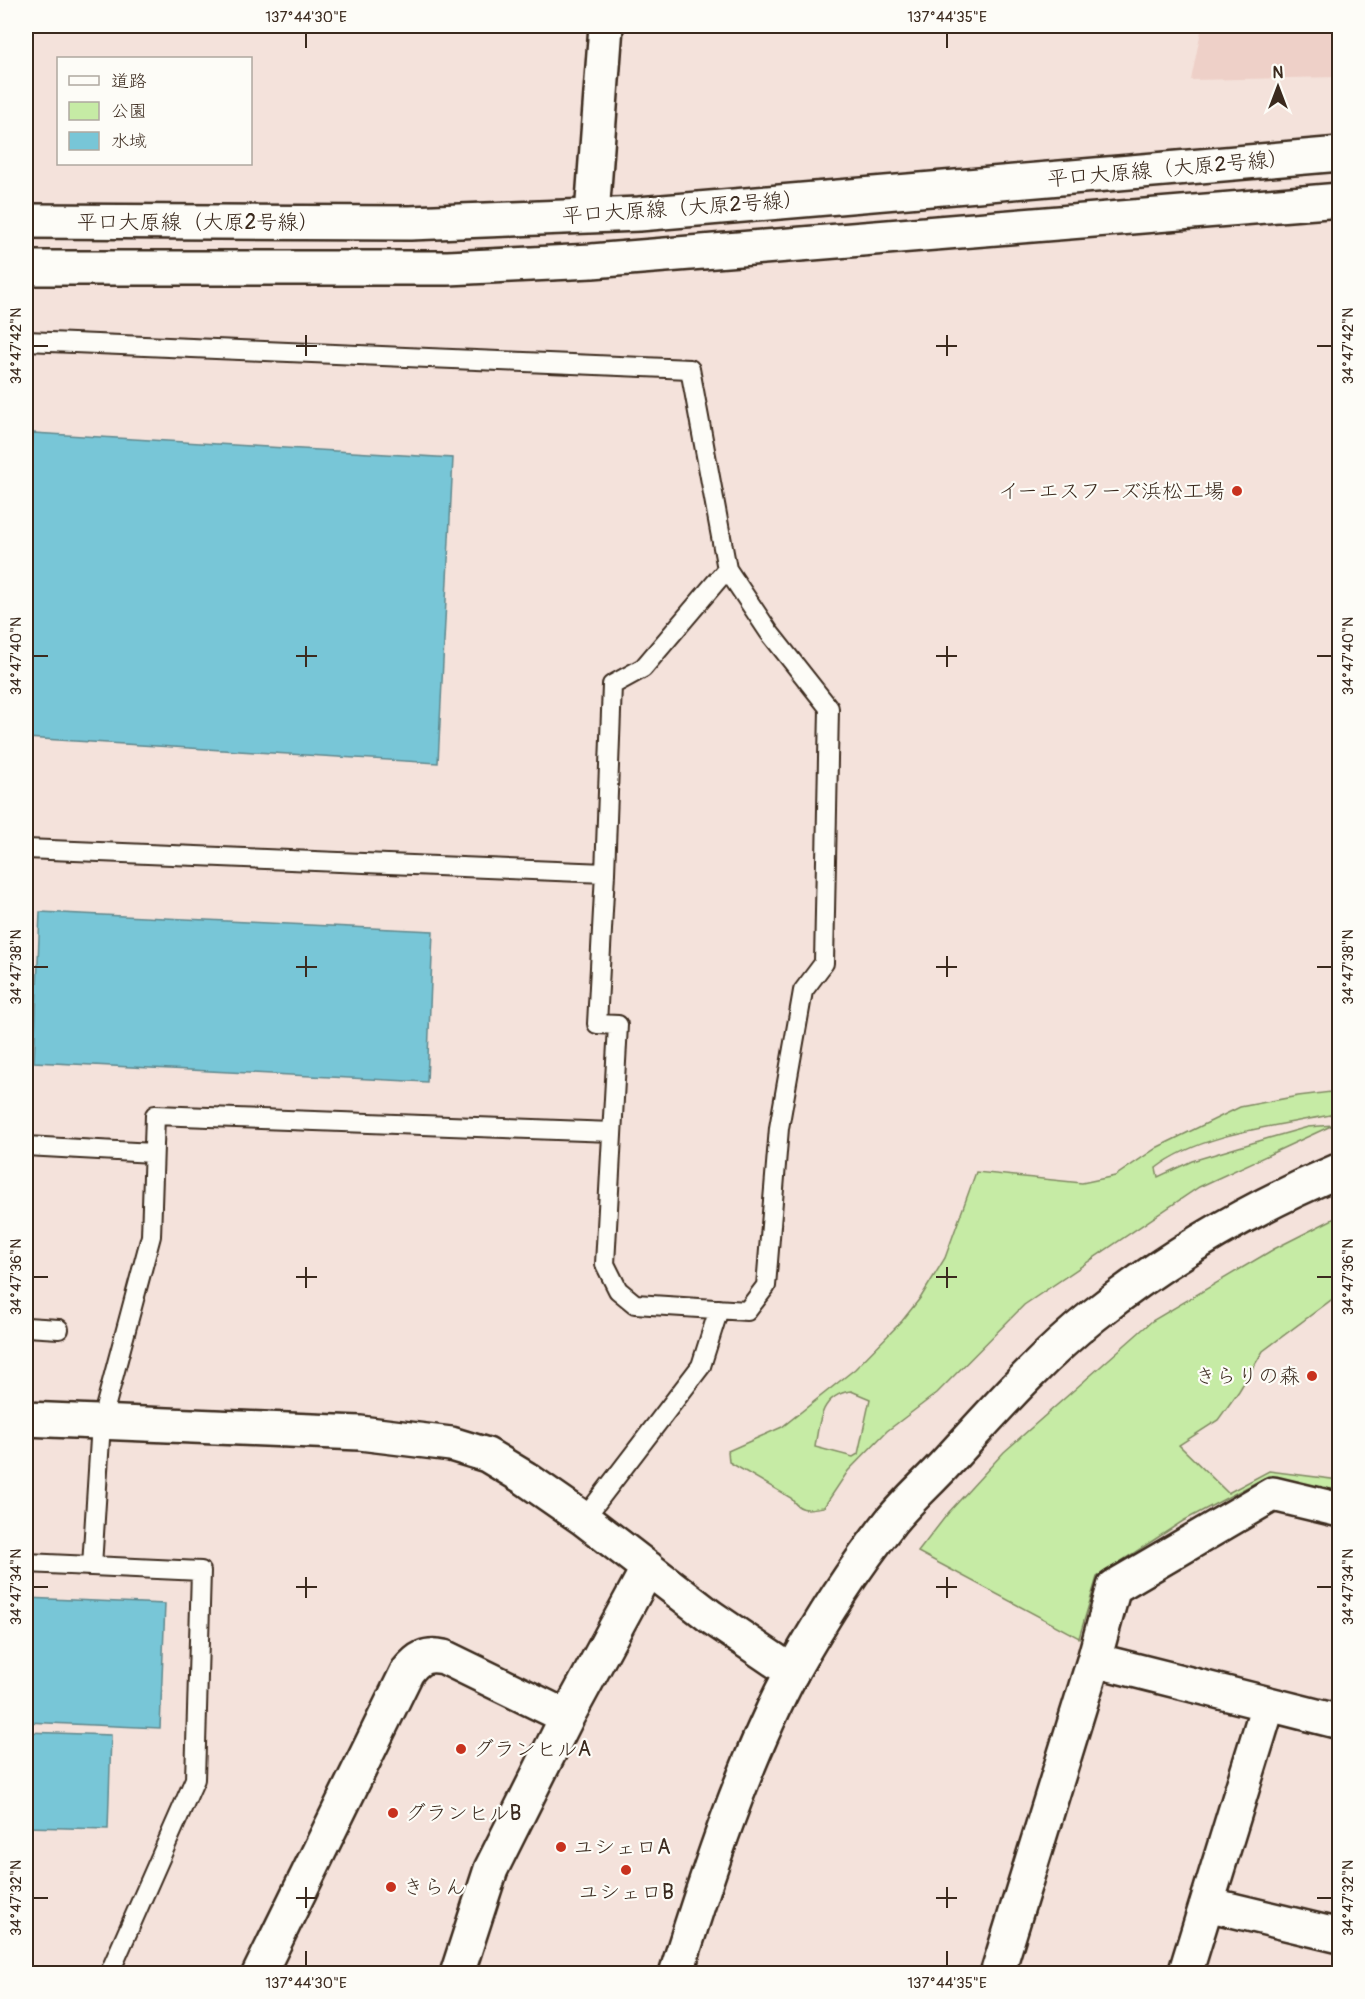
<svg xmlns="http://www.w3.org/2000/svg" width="1365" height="1999" font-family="Pangolin,'Klee One',sans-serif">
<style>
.built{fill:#eed0c8}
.green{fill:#c6eba5;stroke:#808a62;stroke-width:1.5;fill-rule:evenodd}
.water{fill:#78c6d7;stroke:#60888d;stroke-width:1.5}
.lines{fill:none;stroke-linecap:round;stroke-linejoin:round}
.service-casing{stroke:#3b2a1e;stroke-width:22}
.minor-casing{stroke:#3b2a1e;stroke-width:38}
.tertiary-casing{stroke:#3b2a1e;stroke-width:38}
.service{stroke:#fdfcf7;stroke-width:18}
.minor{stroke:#fdfcf7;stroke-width:33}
.tertiary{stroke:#fdfcf7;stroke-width:33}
.ticks{fill:none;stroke:#3b2a1e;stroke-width:2}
.poi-dot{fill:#c8321e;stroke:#fdfcf7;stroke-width:2}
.labels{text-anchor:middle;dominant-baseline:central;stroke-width:4.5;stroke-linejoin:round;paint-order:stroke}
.street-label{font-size:21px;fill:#3b2a1e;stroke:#fdfcf7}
.poi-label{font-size:21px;fill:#3b2a1e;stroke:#fdfcf7;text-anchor:start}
.neatline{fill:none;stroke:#3b2a1e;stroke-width:2}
.ticks-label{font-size:15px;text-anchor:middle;fill:#3b2a1e}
</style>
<rect width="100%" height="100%" fill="#f4e2db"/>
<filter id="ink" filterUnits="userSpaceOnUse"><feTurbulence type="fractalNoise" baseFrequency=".0167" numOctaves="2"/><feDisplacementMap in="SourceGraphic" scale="12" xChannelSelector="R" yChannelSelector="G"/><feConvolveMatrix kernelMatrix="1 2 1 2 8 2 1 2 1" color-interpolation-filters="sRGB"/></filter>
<g filter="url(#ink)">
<!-- built -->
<path class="built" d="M1202 26H1339V77L1191 80Z"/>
<!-- green -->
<path class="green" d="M1339 1091V1113C1283 1126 1204 1131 1156 1168L1158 1177 1192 1161 1269 1138 1308 1127 1333 1125 1199 1187 1024 1305 937 1393 887 1431 848 1471 824 1507C809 1509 800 1513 791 1498L729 1462 728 1451 782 1427 855 1369 902 1321 921 1297 945 1258 976 1172 1082 1183 1115 1176 1158 1147 1240 1107 1298 1096ZM851 1391 870 1399 858 1454 853 1457 815 1447C819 1421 821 1395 851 1391Z
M1339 1216V1294L1263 1351 1239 1391 1218 1420 1179 1445 1228 1493 1269 1471 1339 1480V1491L1268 1476 1183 1521 1097 1577 1079 1638 918 1552 949 1512 1004 1452 1152 1321 1274 1249Z"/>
<!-- water -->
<path class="water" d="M33 433 453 458 438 763 26 738V582Z
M40 912 433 931 427 1082 34 1062Z
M26 1598 165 1604 160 1728 26 1722Z
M26 1732 111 1735 108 1829 26 1827Z"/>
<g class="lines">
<!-- service casing -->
<g class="service-casing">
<path id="service" d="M26 341 690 369 727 569 643 668 612 685 605 873 26 849
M605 873 597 1024 618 1025 605 1264 618 1290 635 1304 747 1311 766 1286 779 1128 803 991 824 963 829 708 769 632 727 569
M26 1146 153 1153
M26 1327 59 1329
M584 1519 701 1366 719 1309
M26 1563 201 1571 195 1779 109 1974
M92 1566 101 1423 151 1236 155 1115 612 1132"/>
</g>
<!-- minor casing -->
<g class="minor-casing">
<path id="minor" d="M592 215 606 26
M26 1419 360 1433 451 1444 487 1455 525 1478 584 1519 711 1617 792 1672
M1094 1660 1340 1722
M1207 1904 1340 1936
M259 1974 407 1672C418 1658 426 1653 444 1657L567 1717
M457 1974 491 1869 567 1717 648 1568
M997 1974 1094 1660 1114 1587 1273 1494 1340 1510
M1185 1974 1268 1705"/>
</g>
<!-- tertiary casing -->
<g class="tertiary-casing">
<path id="tertiary" d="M26 221 410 223 639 214 1340 154
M26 268H448L592 261 1340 200
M676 1974C707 1875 744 1761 793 1670 822 1618 854 1568 891 1521 908 1500 929 1482 947 1462 994 1411 1039 1359 1093 1316 1167 1257 1252 1207 1340 1170"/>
</g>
<!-- service -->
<use href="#service" class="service"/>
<!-- minor -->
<use href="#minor" class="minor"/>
<!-- tertiary -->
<use href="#tertiary" class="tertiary"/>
</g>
</g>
<!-- ticks -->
<path class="ticks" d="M306 33V48M947 33V48M306 335V356M947 335V356M33 346H48M296 346H317M936 346H957M1317 346H1332M306 646V667M947 646V667M33 656H48M296 656H317M936 656H957M1317 656H1332M306 956V977M947 956V977M33 967H48M296 967H317M936 967H957M1317 967H1332M306 1267V1288M947 1267V1288M33 1277H48M296 1277H317M936 1277H957M1317 1277H1332M306 1577V1598M947 1577V1598M33 1587H48M296 1587H317M936 1587H957M1317 1587H1332M306 1887V1908M947 1887V1908M33 1898H48M296 1898H317M936 1898H957M1317 1898H1332M306 1951V1966M947 1951V1966"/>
<!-- markers -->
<g class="poi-dot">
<circle cx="1237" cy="491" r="6"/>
<circle cx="1312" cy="1376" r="6"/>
<circle cx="461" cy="1749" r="6"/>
<circle cx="393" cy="1813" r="6"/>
<circle cx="561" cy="1847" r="6"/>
<circle cx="626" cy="1870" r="6"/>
<circle cx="391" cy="1887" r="6"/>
</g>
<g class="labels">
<!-- street labels -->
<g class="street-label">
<text transform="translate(1168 169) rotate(-5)">平口大原線（大原2号線）</text>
<text transform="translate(683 208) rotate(-4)">平口大原線（大原2号線）</text>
<text x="198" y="222">平口大原線（大原2号線）</text>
</g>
<!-- poi labels -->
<g class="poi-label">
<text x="1225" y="491" text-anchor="end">イーエスフーズ浜松工場</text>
<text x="1300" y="1376" text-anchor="end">きらりの森</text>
<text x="473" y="1749">グランヒルA</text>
<text x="405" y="1813">グランヒルB</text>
<text x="573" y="1847">ユシェロA</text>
<text x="403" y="1887">きらん</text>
<text x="626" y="1892" text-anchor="middle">ユシェロB</text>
</g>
</g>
<!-- margin -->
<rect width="1365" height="1999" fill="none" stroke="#fdfcf7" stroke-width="66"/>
<!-- legend -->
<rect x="57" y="57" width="195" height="108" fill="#fdfcf7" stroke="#afa8a0" stroke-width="1.5"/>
<rect x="69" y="76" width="30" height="9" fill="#fdfcf7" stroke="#afa8a0" stroke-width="1.5"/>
<text x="111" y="87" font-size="18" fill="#3b2a1e">道路</text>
<rect x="69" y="102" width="30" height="18" fill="#c6eba5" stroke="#afa8a0" stroke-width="1.5"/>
<text x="111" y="117" font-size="18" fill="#3b2a1e">公園</text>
<rect x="69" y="132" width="30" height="18" fill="#78c6d7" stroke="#afa8a0" stroke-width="1.5"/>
<text x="111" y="147" font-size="18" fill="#3b2a1e">水域</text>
<!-- north arrow -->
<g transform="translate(1278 87)" stroke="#fdfcf7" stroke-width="4.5" paint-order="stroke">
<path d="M0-4.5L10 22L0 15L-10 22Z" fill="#3b2a1e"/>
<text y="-9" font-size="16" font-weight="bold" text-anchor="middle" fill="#3b2a1e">N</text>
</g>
<rect x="33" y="33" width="1299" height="1933" class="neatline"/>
<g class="ticks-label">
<text x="306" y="22">137°44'30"E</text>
<text x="947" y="22">137°44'35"E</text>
<text transform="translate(16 346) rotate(-90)" y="5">34°47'42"N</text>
<text transform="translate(1348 346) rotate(-90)" y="5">34°47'42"N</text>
<text transform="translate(16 656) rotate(-90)" y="5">34°47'40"N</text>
<text transform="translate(1348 656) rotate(-90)" y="5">34°47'40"N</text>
<text transform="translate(16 967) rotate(-90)" y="5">34°47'38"N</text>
<text transform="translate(1348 967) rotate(-90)" y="5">34°47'38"N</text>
<text transform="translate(16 1277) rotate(-90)" y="5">34°47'36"N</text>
<text transform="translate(1348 1277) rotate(-90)" y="5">34°47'36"N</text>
<text transform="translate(16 1587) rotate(-90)" y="5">34°47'34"N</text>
<text transform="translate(1348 1587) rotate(-90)" y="5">34°47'34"N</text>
<text transform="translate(16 1898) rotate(-90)" y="5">34°47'32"N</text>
<text transform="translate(1348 1898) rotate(-90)" y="5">34°47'32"N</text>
<text x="306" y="1988">137°44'30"E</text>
<text x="947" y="1988">137°44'35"E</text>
</g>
</svg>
